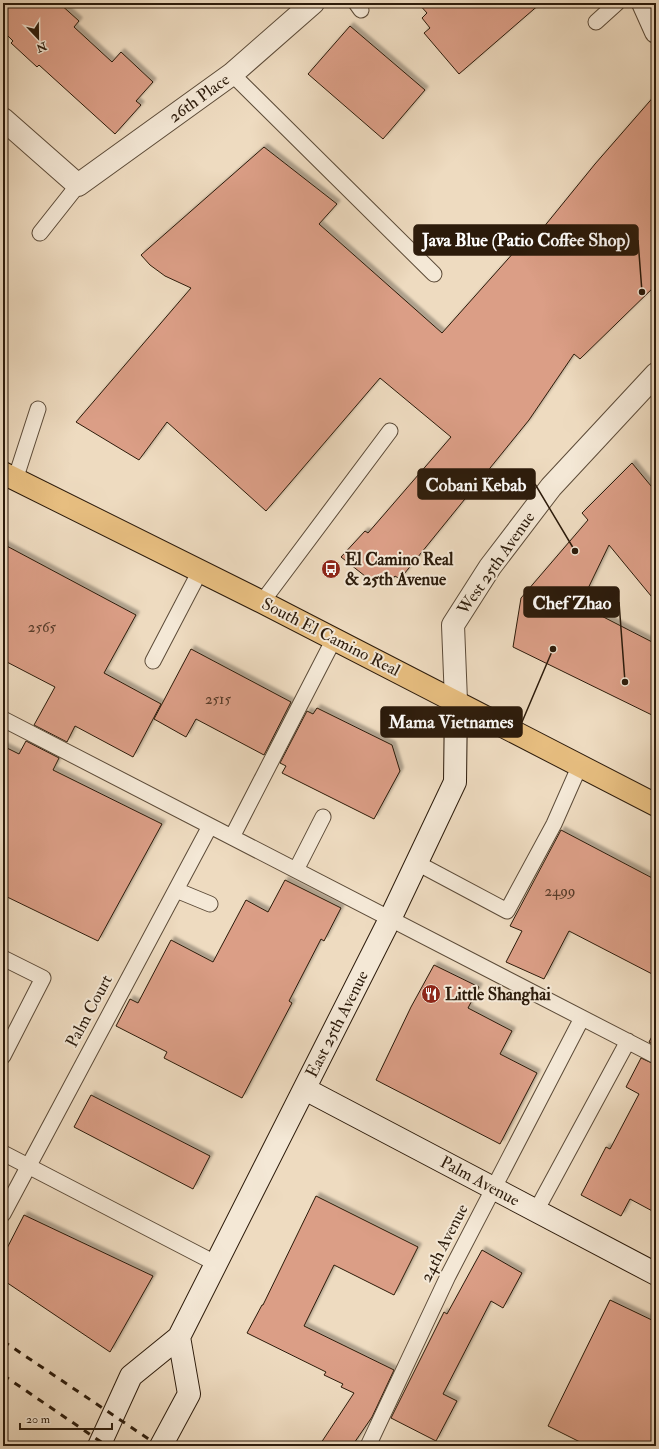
<svg xmlns="http://www.w3.org/2000/svg" width="659" height="1449" font-family="'IM FELL Double Pica',serif">
<style>
.building{fill:#db9e86;stroke:#2c1b0b;filter:url(#shadow)}
.lines{fill:none;stroke-linecap:round;stroke-linejoin:round}
.lane-casing{stroke:#5c4b38;stroke-width:17}
.street-casing{stroke:#5c4b38;stroke-width:24}
.secondary-casing{stroke:#2c1b0b;stroke-width:24}
.primary-casing{stroke:#2c1b0b;stroke-width:24}
.lane{stroke:#f4e8d6;stroke-width:15}
.street{stroke:#f4e8d6;stroke-width:22}
.secondary{stroke:#f4e8d6;stroke-width:22}
.primary{stroke:#e7be80;stroke-width:22}
.rail{stroke:#2c1b0b;stroke-width:3;stroke-dasharray:7 7;stroke-linecap:butt}
.labels{text-anchor:middle;dominant-baseline:central;stroke-width:4;stroke-linejoin:round;paint-order:stroke}
.number-label{font-size:15px;fill:#583c2a}
.street-label{font-size:17px;fill:#2c1b0b;stroke:#f4e8d6}
.poi-label{font-size:17px;font-weight:bold;fill:#2c1b0b;stroke:#f4e8d6;text-anchor:start}
.leader{fill:none;stroke:#2c1b0b;stroke-width:1.5}
.callout-dot{fill:#2c1b0b;stroke:#f4e8d6;stroke-width:1.5}
.callout{fill:#2c1b0b;stroke:#2c1b0b;stroke-width:1.5}
.callout-label{font-size:18px;text-anchor:middle;font-weight:bold;fill:#fff}
</style>
<defs>
<filter id="shadow"><feDropShadow dx="3.5" dy="-3.5" stdDeviation="1" flood-color="#0004"/></filter>
</defs>
<rect width="100%" height="100%" fill="#eedbc0"/>
<filter id="stains"><feTurbulence type="fractalNoise" baseFrequency=".005" numOctaves="4"/><feColorMatrix values="0 0 0 0 .2 0 0 0 0 .09 0 0 0 0 .02 0 0 0 .5 -.17"/></filter>
<radialGradient id="worn" r=".72"><stop offset=".6" stop-color="#630" stop-opacity="0"/><stop offset="1" stop-color="#630" stop-opacity=".3"/></radialGradient>
<!-- building -->
<path class="building" d="M3 3H59L79 21 74 27 112 62 121 52 153 82 136 101 141 105 115 134 39 65 37 67 11 43 13 41 3 31Z
M418 3H541L459 74 424 33 430 28 422 18 427 13Z
M350 26 425 90 383 139 308 74Z
M656 94V285L580 359 574 354 529 420 400 579 395 576 390 582 383 576 375 584 341 557 365 531 368 533 451 437 380 378 266 511 167 422 139 460 76 422 191 288 165 276 150 265 141 255 264 147 337 204 319 224 442 333 516 250 521 255 595 164Z
M632 463 656 492V602L609 545 580 605 656 644V717L513 647 521 598 588 520 582 513Z
M3 544 136 615 104 673 161 704 133 757 75 726 67 742 34 725 55 687 3 660Z
M191 649 291 702 264 755 196 719 186 737 154 719Z
M317 708 392 745 400 771 374 819 282 773 286 766 280 763 307 711 313 714Z
M26 741 59 758 53 770 162 824 98 941 3 895V746L19 754Z
M561 830 656 880V976L569 931 544 979 506 962 522 931 510 926Z
M285 880 341 908 324 941 321 939 289 1001 292 1003 242 1098 164 1058 167 1052 116 1026 130 999 138 1003 171 940 213 962 246 900 268 912Z
M434 965 479 987 468 1008 512 1031 500 1054 537 1073 500 1144 376 1080 411 1007Z
M656 1029V1046L649 1042Z
M641 1058 656 1065V1213L630 1199 621 1216 581 1195 606 1147 610 1149 639 1094 626 1087Z
M91 1095 210 1156 193 1189 74 1127Z
M316 1196 418 1247 394 1295 334 1265 304 1326 394 1370 372 1417 352 1446H319L354 1393 341 1387 343 1384 324 1375 326 1372 247 1333 262 1305H263Z
M24 1215 153 1276 110 1352 3 1280V1256Z
M482 1250 522 1273 503 1308 491 1301 443 1394 457 1401 436 1441 391 1418 444 1312 447 1314Z
M610 1300 656 1322V1446H588L548 1426Z"/>
<g class="lines">
<!-- lane casing -->
<g class="lane-casing">
<path id="lane" d="M356 3 361 10
M596 22 617 3
M232 74 434 274
M40 233 78 185
M15 480 38 409
M262 602 390 431
M153 661 200 571
M3 719 656 1056
M232 837 334 639
M417 863 507 911 554 824 580 765
M296 870 323 817
M176 890 210 904
M3 958 43 978 3 1056
M3 1153 217 1264
M536 1211 628 1041
M3 1214 210 826
M368 1446 448 1276 582 1018"/>
</g>
<!-- street casing -->
<g class="street-casing">
<path id="street" d="M643 3 656 32
M3 119 78 185 232 74 313 3
M456 701 453 625 490 567 551 487 656 374"/>
</g>
<!-- secondary casing -->
<g class="secondary-casing">
<path id="secondary" d="M305 1089 656 1274
M99 1446 131 1376 179 1337 390 919 455 782 456 701
M161 1446 189 1394 179 1337"/>
</g>
<!-- primary casing -->
<g class="primary-casing">
<path id="primary" d="M3 473 262 602 656 805"/>
</g>
<!-- lane -->
<use href="#lane" class="lane"/>
<!-- street -->
<use href="#street" class="street"/>
<!-- secondary -->
<use href="#secondary" class="secondary"/>
<!-- primary -->
<use href="#primary" class="primary"/>
<!-- rail -->
<path class="rail" d="M3 1341 159 1446
M3 1375 107 1446"/>
</g>
<!-- icons -->
<defs>
<g id="bus-disc" transform="scale(1)"><circle r="9.5" fill="#8f2418" stroke="#f4e8d6"/><path d="M-5-6H5V4H4V6H2V4H-2V6H-4V4H-5ZM-3.5-4V0h7V-4ZM-3.5 1.2v1.5H-2V1.2ZM2 1.2v1.5H3.5V1.2Z" fill="#fff"/></g>
<g id="restaurant-disc" transform="scale(1)"><circle r="9.5" fill="#8f2418" stroke="#f4e8d6"/><path d="M-5-6h1v4h1v-4h1v4h1v-4h1v5L-1.5 .5V6h-2V.5L-5-1ZM5-6V6H3V1.5H1.5Q1.5-4 5-6Z" fill="#fff"/></g>
</defs>
<g fill-rule="evenodd">
<use href="#bus-disc" x="331" y="569"/>
<use href="#restaurant-disc" x="431" y="994"/>
</g>
<g class="labels">
<!-- number labels -->
<g class="number-label">
<text x="42" y="627">2565</text>
<text x="218" y="699">2515</text>
<text x="560" y="891">2499</text>
</g>
<!-- street labels -->
<g class="street-label">
<text transform="translate(199 98) rotate(-36)">26th Place</text>
<text transform="translate(496 563) rotate(-55)">West 25th Avenue</text>
<text transform="translate(331 637) rotate(27)">South El Camino Real</text>
<text transform="translate(89 1011) rotate(-62)">Palm Court</text>
<text transform="translate(337 1024) rotate(-63)">East 25th Avenue</text>
<text transform="translate(480 1181) rotate(28)">Palm Avenue</text>
<text transform="translate(444 1243) rotate(-63)">24th Avenue</text>
</g>
<!-- poi labels -->
<g class="poi-label">
<text x="345" y="559">El Camino Real<tspan x="345" dy="20">&amp; 25th Avenue</tspan></text>
<text x="445" y="994">Little Shanghai</text>
</g>
</g>
<!-- callouts -->
<path class="leader" d="M642 292L638 240M575 551L535 484M625 682L619 602M553 649L522 722"/>
<g class="callout-dot">
<circle cx="642" cy="292" r="4"/>
<circle cx="575" cy="551" r="4"/>
<circle cx="625" cy="682" r="4"/>
<circle cx="553" cy="649" r="4"/>
</g>
<g class="callout">
<rect x="414" y="225" width="224" height="30" rx="4"/>
<rect x="418" y="469" width="117" height="30" rx="4"/>
<rect x="524" y="587" width="95" height="30" rx="4"/>
<rect x="381" y="707" width="141" height="30" rx="4"/>
</g>
<g class="callout-label">
<text x="526" y="246">Java Blue (Patio Coffee Shop)</text>
<text x="476" y="491">Cobani Kebab</text>
<text x="572" y="609">Chef Zhao</text>
<text x="451" y="728">Mama Vietnames</text>
</g>
<!-- margin -->
<rect width="659" height="1449" fill="none" stroke="#eedbc0" stroke-width="16"/>
<rect x="4" y="4" width="651" height="1441" fill="none" stroke="#2c1b0b" stroke-width="2"/>
<rect x="8" y="8" width="643" height="1433" fill="none" stroke="#2c1b0b"/>
<!-- north arrow -->
<g transform="translate(38 38) rotate(158)" stroke="#f4e8d6" stroke-width="3" paint-order="stroke">
<path d="M0-3L7 15L0 10L-7 15Z" fill="#2c1b0b"/>
<text y="-6" font-size="11" font-weight="bold" text-anchor="middle" fill="#2c1b0b">N</text>
</g>
<!-- scale -->
<path d="M20 1423v6h92v-6" fill="none" stroke="#2c1b0b" stroke-width="2"/>
<text x="26" y="1423" font-size="12" fill="#2c1b0b" stroke="#f4e8d6" stroke-width="3" paint-order="stroke">20 m</text>
<rect width="100%" height="100%" filter="url(#stains)"/>
<rect width="100%" height="100%" fill="url(#worn)"/>
</svg>
